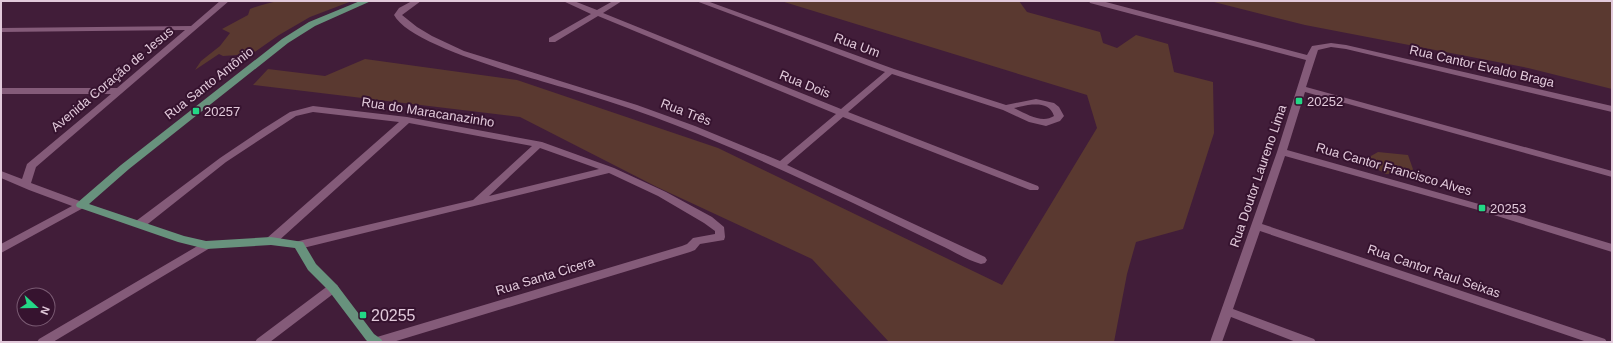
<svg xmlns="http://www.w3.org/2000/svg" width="1613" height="343" font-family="Helvetica,sans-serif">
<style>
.green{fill:#5a3930}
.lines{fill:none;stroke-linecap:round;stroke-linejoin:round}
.minor{fill:#845b79;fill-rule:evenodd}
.major{fill:#68927d;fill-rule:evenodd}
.poi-dot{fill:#23d886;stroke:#36132f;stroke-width:1.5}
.labels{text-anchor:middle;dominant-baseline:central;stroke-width:4;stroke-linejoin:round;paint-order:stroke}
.street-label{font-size:13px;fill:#e2cadb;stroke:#36132f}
.poi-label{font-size:13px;fill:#e2cadb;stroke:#36132f;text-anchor:start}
.near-poi-label{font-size:16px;fill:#e2cadb;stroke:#36132f;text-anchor:start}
</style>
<rect width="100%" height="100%" fill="#411d39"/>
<!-- green -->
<path class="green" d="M279 1H352L310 17 279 35 252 54 223 56 219 54 195 70 201 61 220 46 230 33 222 29 248 15 250 9C260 5 269 3 279 1Z
M781 1H1019L1027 12 1100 32 1103 43 1117 48 1136 35 1168 44 1174 72 1213 82 1214 133 1183 229 1136 242 1127 274 1114 342H889L812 259 657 187 520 117 253 85 268 69 325 76 365 59 517 80 718 148 1002 285 1097 128 1087 95Z
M1210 1H1612V89L1528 68 1305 25Z
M1378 152 1408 155 1414 172 1386 174 1362 161Z"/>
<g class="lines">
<!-- minor -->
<path class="minor" d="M220 1H229L36 167 31 183 85 203 86 205 85 207 1 253V244L72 206 29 190 1 178V171L22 179 27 164 111 94H1V88H117L185 30 1 32V28L191 26Z
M412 1H421L402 15 417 27 432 36 464 51 637 105 695 126 780 161 836 114 598 16 555 42H549V38L591 14 563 1H574L597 10 613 1H622L603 13 841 109 885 72 696 1H707L894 69 1006 105 1036 99 1054 103 1059 107 1064 116 1060 121 1046 126 1029 122 1003 110 892 74 848 112 1038 186 1039 188 1038 190H1030L843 117 787 165 985 257 987 260 985 263 981 264C967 260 953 251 940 245 911 231 882 217 853 203 766 162 678 122 585 94 547 82 411 48 394 15L399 8ZM1028 105C1040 104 1050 104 1054 116 1042 124 1027 114 1014 108Z
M1089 1H1102L1307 55 1312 46 1331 43 1346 45 1612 106V112L1346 49 1331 47 1318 50 1306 87 1612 171V177L1305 92 1287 150 1486 206 1612 244V252L1478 210 1285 156 1262 224 1605 339 1607 342H1587L1260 231 1233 309 1314 339 1316 342H1296L1231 317 1222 342H1210L1277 152 1306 60 1090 3Z
M313 106 407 117 542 142 614 168 666 192 712 217 724 227 725 237 724 240 700 244 695 250 690 252 393 342H371L373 339 377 337 682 246 687 244 693 238 715 234V231L704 223 658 196 609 173 299 249 295 248 293 245 295 242 299 241 473 200 532 146 409 123 275 244H267L266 241 267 238 399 122 313 112 296 116 226 162 144 227H136L135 224 136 221 220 158 263 129 290 112ZM540 148 599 169 489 196Z
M206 241 210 242 212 245 210 248 53 342H37L39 339Z
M333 284 337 285 339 288 337 291 270 342H255L257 339 329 285Z"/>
<!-- major -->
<path class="major" d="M360 1H371L315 26 288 43 129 169 89 204 184 236 206 241 271 237 303 242 316 264 337 285 374 334 381 339 383 342H368L366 340 329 291 308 270 295 248 271 245 206 249 178 242 77 207 76 205 77 203 121 165 282 39 309 22Z"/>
</g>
<!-- markers -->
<g class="poi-dot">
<rect x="1295" y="97" width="8" height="8" rx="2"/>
<rect x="192" y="107" width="8" height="8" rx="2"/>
<rect x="1478" y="204" width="8" height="8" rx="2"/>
<rect x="359" y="311" width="8" height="8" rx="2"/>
</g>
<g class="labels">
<!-- street labels -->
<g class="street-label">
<text transform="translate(857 45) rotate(20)">Rua Um</text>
<text transform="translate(1482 66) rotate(13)">Rua Cantor Evaldo Braga</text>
<text transform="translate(112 79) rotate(-40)">Avenida Coração de Jesus</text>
<text transform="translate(209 83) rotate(-38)">Rua Santo Antônio</text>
<text transform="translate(805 84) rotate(22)">Rua Dois</text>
<text transform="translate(428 112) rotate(9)">Rua do Maracanazinho</text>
<text transform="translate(686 112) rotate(21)">Rua Três</text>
<text transform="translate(1394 169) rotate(16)">Rua Cantor Francisco Alves</text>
<text transform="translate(1258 176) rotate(-71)">Rua Doutor Laureno Lima</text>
<text transform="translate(1434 271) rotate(19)">Rua Cantor Raul Seixas</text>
<text transform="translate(545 276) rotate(-17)">Rua Santa Cicera</text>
</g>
<!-- poi labels -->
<g class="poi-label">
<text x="1307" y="101">20252</text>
<text x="204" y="111">20257</text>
<text x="1490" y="208">20253</text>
</g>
<!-- near-poi labels -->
<g class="near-poi-label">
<text x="371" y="315">20255</text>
</g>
</g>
<!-- border -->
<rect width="1613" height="343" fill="none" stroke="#e2cadb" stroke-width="4"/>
<!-- north arrow -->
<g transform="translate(36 307) rotate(111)"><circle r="19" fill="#36132f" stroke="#7b5c74"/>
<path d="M0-3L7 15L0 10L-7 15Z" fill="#23d886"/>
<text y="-6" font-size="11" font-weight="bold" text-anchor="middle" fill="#e2cadb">N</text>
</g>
</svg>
